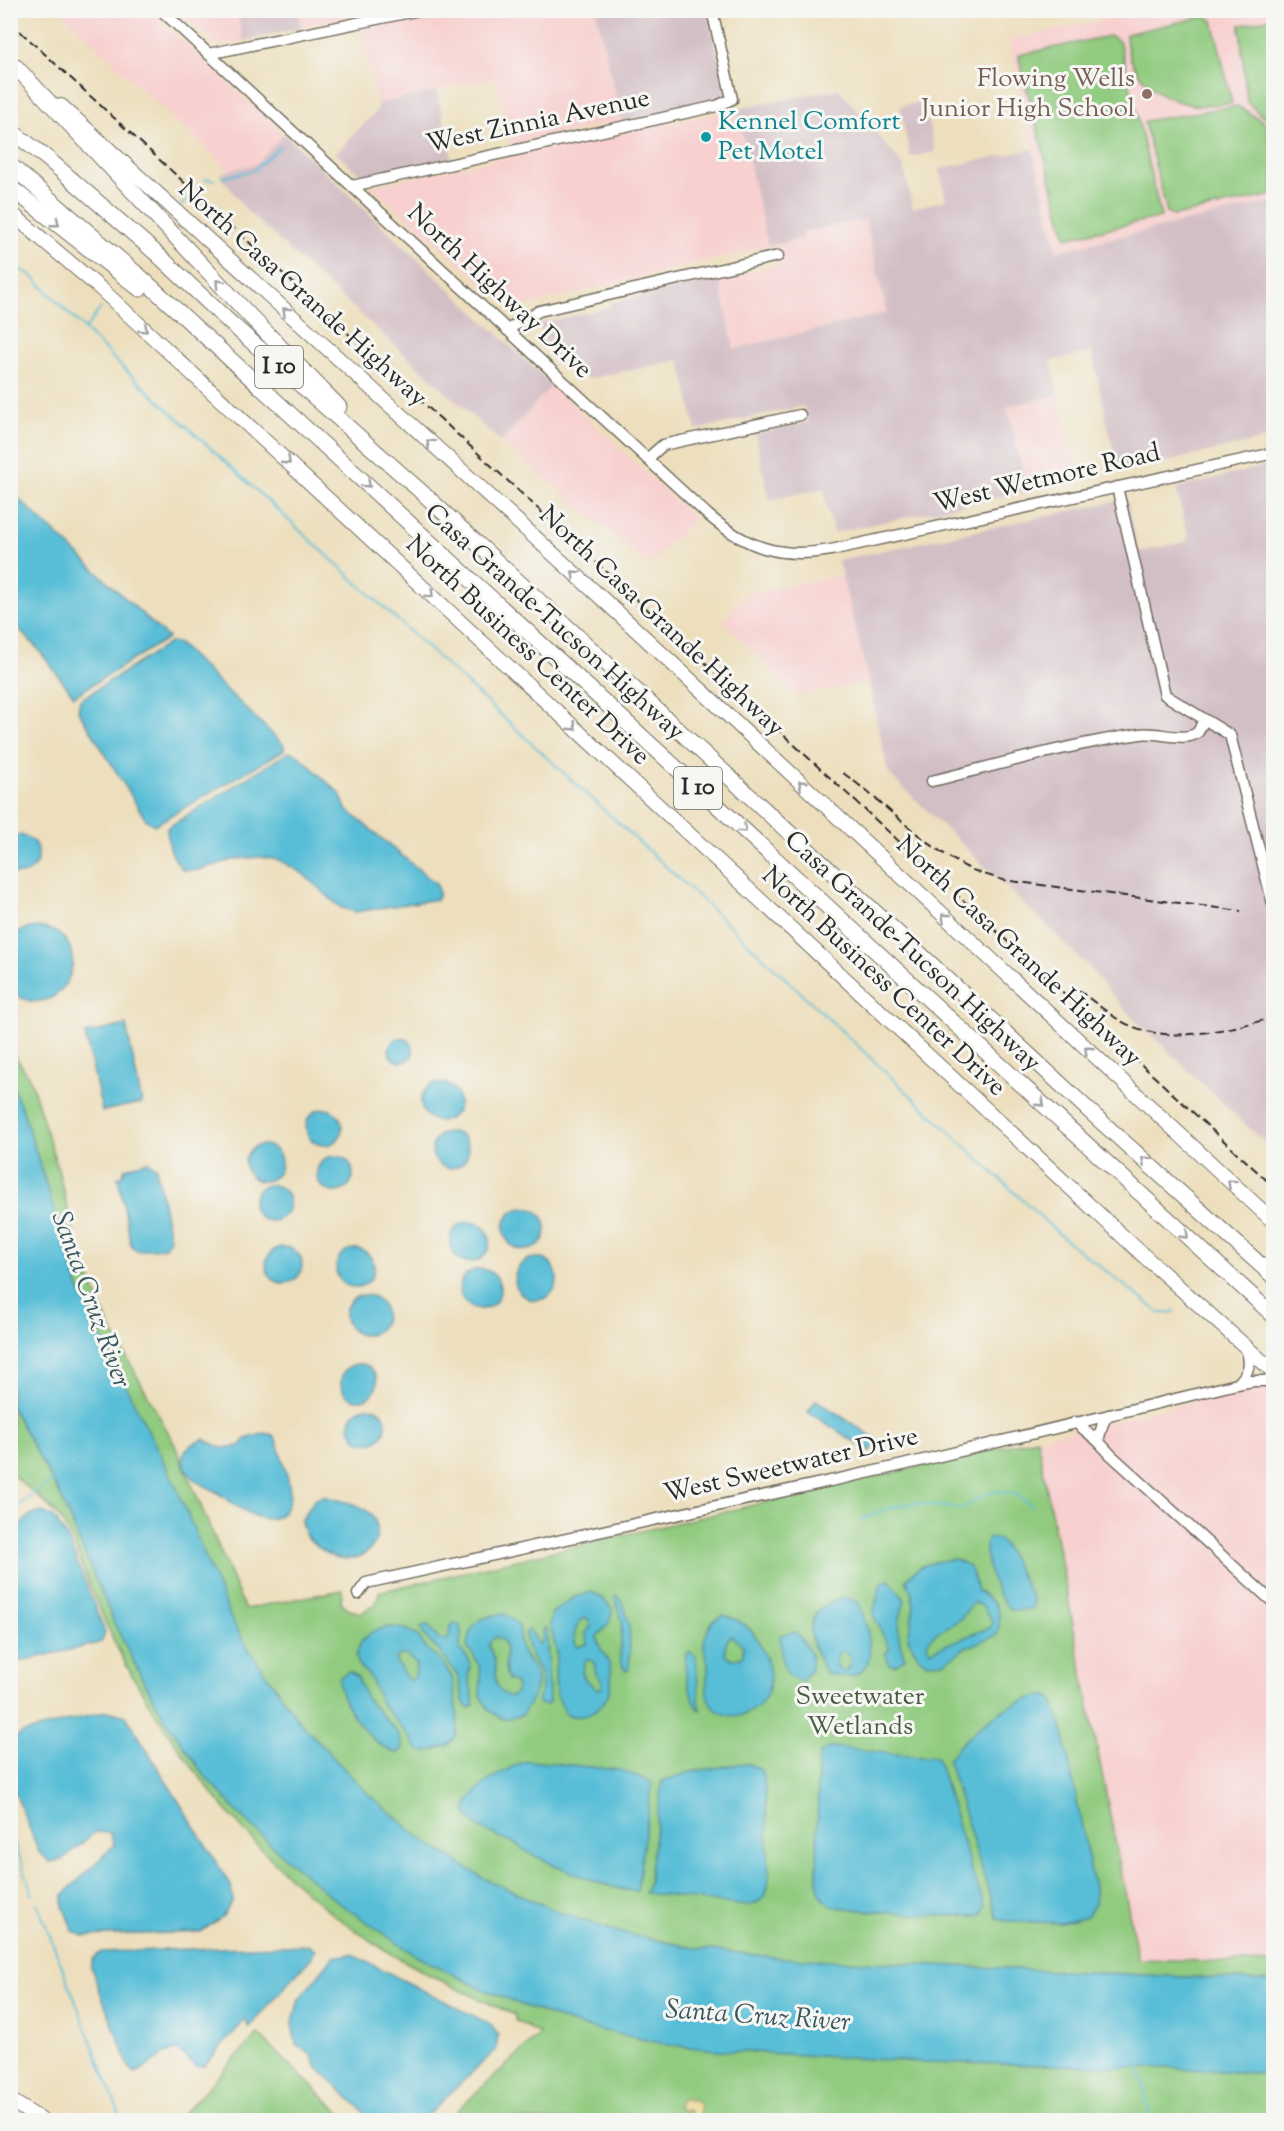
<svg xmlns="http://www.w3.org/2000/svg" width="1284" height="2131" font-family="'Sorts Mill Goudy',serif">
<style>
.built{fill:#f7d0cf}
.industrial{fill:#d2bec5}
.green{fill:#90cb7f;stroke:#5e7b55;stroke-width:1.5}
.sand{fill:#eeda9e;stroke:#8c8264;stroke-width:1.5}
.water{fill:#59bed7;stroke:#427481;stroke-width:1.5;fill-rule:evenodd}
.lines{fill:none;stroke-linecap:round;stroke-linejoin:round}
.stream{stroke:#59bed7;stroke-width:2}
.minor-casing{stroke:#6f6a5e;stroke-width:13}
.major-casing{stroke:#6f6a5e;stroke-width:16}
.highway-casing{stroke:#6f6a5e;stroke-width:17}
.minor{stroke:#fff;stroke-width:10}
.major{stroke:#fff;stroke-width:14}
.highway{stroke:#fff;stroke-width:15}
.rail{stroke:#2b2b2b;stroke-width:2;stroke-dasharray:9 4.5;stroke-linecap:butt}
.oneway{stroke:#a0a0a0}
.education-dot{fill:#8d6e63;stroke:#f6f6f2;stroke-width:2}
.culture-dot{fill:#0f9aa8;stroke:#f6f6f2;stroke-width:2}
.labels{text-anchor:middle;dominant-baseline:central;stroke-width:6;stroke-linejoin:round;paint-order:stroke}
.shield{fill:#f6f6f2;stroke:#686867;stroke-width:1.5}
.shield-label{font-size:24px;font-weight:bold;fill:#2b2b2b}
.education-label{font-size:26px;fill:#785e54;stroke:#f6f6f2;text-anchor:end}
.street-label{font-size:26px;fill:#2b2b2b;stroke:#f6f6f2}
.culture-label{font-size:26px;fill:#0d838f;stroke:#f6f6f2;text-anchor:start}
.park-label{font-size:26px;fill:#495b44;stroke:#f6f6f2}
.water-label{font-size:27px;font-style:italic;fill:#39575f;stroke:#f6f6f2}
</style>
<rect width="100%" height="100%" fill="#f6f6f2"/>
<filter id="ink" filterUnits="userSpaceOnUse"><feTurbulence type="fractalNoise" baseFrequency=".0167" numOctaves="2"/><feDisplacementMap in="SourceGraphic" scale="12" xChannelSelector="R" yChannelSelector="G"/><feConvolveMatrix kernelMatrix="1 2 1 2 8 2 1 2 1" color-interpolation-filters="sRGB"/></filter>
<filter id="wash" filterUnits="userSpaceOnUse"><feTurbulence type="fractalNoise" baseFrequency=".008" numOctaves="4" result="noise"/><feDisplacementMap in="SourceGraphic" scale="24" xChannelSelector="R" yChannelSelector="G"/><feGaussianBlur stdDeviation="1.35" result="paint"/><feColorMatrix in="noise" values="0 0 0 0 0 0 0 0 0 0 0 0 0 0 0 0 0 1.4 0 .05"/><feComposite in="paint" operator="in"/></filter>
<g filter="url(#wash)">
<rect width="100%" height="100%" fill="#eddfbd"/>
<!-- built -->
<path class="built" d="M60 11H150L284 134 256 164 229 170 121 70Z
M177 11H237L243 41 219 46Z
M297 11H596L622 121 510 145 496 77 377 104 358 16 301 28Z
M1141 11H1273V203L1057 251 1009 40Z
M737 109 768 246 512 309 370 186Z
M865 219 887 313 734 349 719 279 779 265 774 245 803 238 802 232Z
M552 385 695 519 649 565 501 442Z
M1058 395 1079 479 1027 491 1007 407Z
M842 575 869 682 799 696 722 621 746 594Z
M1273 1386V1963L1138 1959 1037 1439 1247 1388Z"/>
<!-- industrial -->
<path class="industrial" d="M237 11H297L301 28 243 41Z
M596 11H708L726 95 622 121Z
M839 89 903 165 913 208 946 200 939 169 1033 149 1057 251 1273 202V437L1118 473 1092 352 1051 361 1058 395 1007 407 1027 491 833 533 823 488 769 500 755 434 808 422 804 406 696 430 680 360 588 379 549 351 538 324 610 307V303L719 279 734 349 887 313 865 219 802 232 803 238 768 246 737 109Z
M437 91 452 158 364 178 336 153 378 109 377 104Z
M924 101 935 152 910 157 900 106Z
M284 134 552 385 501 442 247 211 219 174 229 170 256 164Z
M1273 464V1143L1267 1145 1127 1012 1087 965 888 773 869 682 838 560 1127 499 1139 552 1189 541 1176 488Z"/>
<!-- green -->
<path class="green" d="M1206 16 1213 21 1232 103C1220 104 1206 107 1194 105 1158 100 1126 73 1126 34Z
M1273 18V114L1263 117 1247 102 1240 29V25Z
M1109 36 1115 38 1120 43 1161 217 1066 238 1018 55Z
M1237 106 1266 123 1273 159V195L1174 216 1167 212 1144 121Z
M10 1048 31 1081 58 1169 77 1247 108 1323 174 1443 245 1609 342 1590 341 1602 349 1610 361 1613 376 1604 379 1592 1037 1439 1138 1959 1273 1963V2120H447L540 2034 515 2020V2015C470 1995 424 1974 382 1948 277 1883 191 1778 130 1672 114 1644 101 1612 88 1582 79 1558 72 1532 55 1513 43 1499 27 1488 14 1476L11 1479Z
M258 2034 268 2044 347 2120H177Z"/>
<!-- sand -->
<path class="sand" d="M683 2099 694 2100 700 2105 699 2120H687L690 2111 681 2110 678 2106 680 2100Z"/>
<!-- water -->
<path class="water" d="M11 492 168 638 74 696 38 649 11 621Z
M171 642 179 644 284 745V750L155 825 146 820 78 710 80 700Z
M289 752 297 754 340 794 346 809 436 884 439 893 437 899 355 912 340 907 302 873 279 860 259 857 236 859 198 870H183C171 856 168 846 167 828Z
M14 835C49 833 44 882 11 873V837Z
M37 927C107 934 60 1035 10 990L11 938 24 929Z
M126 1025 142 1103 102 1111 85 1034Z
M389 1050a12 12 0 1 1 24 0a12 12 0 1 1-24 0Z
M10 1082 23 1111 78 1286 96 1327 175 1484 230 1616 249 1650 298 1720 368 1794 423 1840 483 1878 561 1913 618 1932 694 1948 783 1958 1273 1981V2074L1169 2068 921 2062 716 2050 669 2045 577 2025 522 2005 480 1988 415 1955 339 1903 283 1856 239 1814 204 1775 169 1725 143 1680 115 1625 59 1493 11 1406Z
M421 1102a19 19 0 1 1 38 0a19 19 0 1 1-38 0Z
M306 1127a18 18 0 1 1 36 0a18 18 0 1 1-36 0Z
M432 1150a18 18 0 1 1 36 0a18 18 0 1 1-36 0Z
M245 1163a18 18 0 1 1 36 0a18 18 0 1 1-36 0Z
M317 1174a18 18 0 1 1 36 0a18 18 0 1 1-36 0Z
M147 1161 156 1167 170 1238 165 1247 137 1251 131 1245 118 1177 122 1176 125 1168Z
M253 1203a18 18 0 1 1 36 0a18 18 0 1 1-36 0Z
M504 1229a21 21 0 1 1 42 0a21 21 0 1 1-42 0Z
M450 1242a20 20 0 1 1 40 0a20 20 0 1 1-40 0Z
M266 1265a18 18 0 1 1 36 0a18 18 0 1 1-36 0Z
M336 1268a19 19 0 1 1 38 0a19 19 0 1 1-38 0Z
M515 1279a21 21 0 1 1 42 0a21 21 0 1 1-42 0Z
M460 1289a20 20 0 1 1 40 0a20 20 0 1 1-40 0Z
M345 1315a20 20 0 1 1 40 0a20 20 0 1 1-40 0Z
M341 1382a18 18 0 1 1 36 0a18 18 0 1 1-36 0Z
M816 1400 878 1440 870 1452 808 1412Z
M350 1425a18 18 0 1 1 36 0a18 18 0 1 1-36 0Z
M265 1433 273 1435 277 1442C281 1457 291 1481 290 1496 289 1502 287 1508 283 1512 265 1533 231 1501 215 1491 206 1486 198 1484 192 1477 187 1472 182 1462 183 1456 185 1446 196 1443 204 1439L222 1448 240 1446 246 1439Z
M323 1496C335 1500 352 1502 363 1508 400 1532 359 1582 318 1547 308 1539 303 1534 301 1521L314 1500Z
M43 1512 53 1517 68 1539 105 1632 102 1641 96 1644 11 1663V1534L32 1514Z
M988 1538C993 1538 994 1537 998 1539 1007 1544 1029 1592 1034 1603L1032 1608C1027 1609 1019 1611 1013 1610 997 1605 980 1552 988 1538Z
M954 1559C974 1565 973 1575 977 1591 997 1602 1004 1612 997 1635L965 1648 945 1662 927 1663 918 1656 908 1639 914 1606 911 1590 906 1581C917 1563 935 1562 954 1559ZM973 1603C985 1604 987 1612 992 1622L991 1627 930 1651 927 1644C933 1630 950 1628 961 1618 966 1614 968 1607 973 1603Z
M889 1580 905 1600C898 1623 895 1635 905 1658L895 1665 890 1664 885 1653 889 1651V1648L873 1614 881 1583Z
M592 1592 602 1598 612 1608C612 1622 607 1627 597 1636 597 1645 602 1650 606 1657 616 1675 612 1701 593 1712 585 1717 576 1718 566 1714L556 1693 555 1672 557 1653 550 1624 552 1613 575 1597ZM587 1618 590 1622V1628L586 1632 587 1644 577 1647C571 1636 575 1627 583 1619ZM586 1659 594 1662 596 1674 602 1681V1688L597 1689 584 1678 582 1670Z
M617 1595C634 1618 629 1643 629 1669L627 1671 624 1669 620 1659 622 1621 615 1597Z
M844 1597 858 1602C872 1636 884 1690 826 1673 808 1639 798 1611 844 1597ZM843 1651 850 1657 849 1669 843 1671C834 1667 835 1660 839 1652Z
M505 1614C528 1630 516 1628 521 1649 523 1657 530 1661 534 1669 543 1684 530 1703 521 1716L503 1719 491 1712 480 1696C482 1673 482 1664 467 1647 469 1621 482 1616 505 1614ZM497 1637 503 1640C510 1655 501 1665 508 1680L515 1682 517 1687 516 1693 510 1697C490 1689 498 1677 494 1660 493 1655 491 1651 489 1646L492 1639Z
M724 1615C747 1623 754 1630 763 1651 792 1711 722 1735 708 1698 705 1688 707 1679 708 1670 710 1661 705 1657 704 1648 703 1640 708 1629 712 1622ZM731 1636 743 1646V1655L741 1658 732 1659 725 1655C725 1649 726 1639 731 1636Z
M455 1623 459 1624 461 1631 460 1649 470 1661 469 1677 474 1705 469 1708 463 1702 458 1676 439 1651 426 1638 421 1629V1626L428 1625 437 1638 444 1641 449 1638 450 1626Z
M389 1627 406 1629 417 1635 427 1649 441 1661 452 1677 458 1721 456 1737 449 1745 429 1751H420L415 1746 409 1736 382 1705 370 1677 359 1666 356 1656 361 1641 373 1631ZM400 1655H406L416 1664 415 1676 410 1681C404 1676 399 1666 395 1659Z
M544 1628 547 1629 549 1703 545 1705 540 1704 538 1701C552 1669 523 1660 526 1631L529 1630 539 1644 542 1641Z
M796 1632C799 1635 809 1650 811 1654 812 1659 811 1666 811 1670L802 1681C778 1677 782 1653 780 1635Z
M690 1652 696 1657 700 1710 698 1709C689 1691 683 1675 686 1654Z
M349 1672 357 1676 366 1698 398 1733 403 1748 398 1753C375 1751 334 1699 340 1677Z
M1040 1696H1047L1052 1699 1062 1726 1095 1892V1904L1087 1916 1062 1923 1005 1921 997 1918 948 1761C952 1752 959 1746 966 1739 988 1718 1010 1703 1040 1696Z
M107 1711 126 1716 231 1886 233 1900 223 1916 201 1932 84 1936 73 1931 63 1906V1895L114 1845 110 1833 95 1832 62 1860 50 1862 39 1852 11 1782V1740L23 1733Z
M831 1747C861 1750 889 1753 918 1757 925 1758 930 1755 937 1757L972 1872 985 1905 982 1915C969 1919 840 1910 830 1905 822 1900 818 1890 817 1881L818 1761 821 1752Z
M528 1761 621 1770 652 1782 637 1891C611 1891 554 1865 529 1853 523 1850 517 1844 510 1841 497 1836 475 1829 468 1815 458 1793 512 1765 528 1761Z
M738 1764H749L761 1770 765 1785 769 1877C768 1894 765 1902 747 1906L645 1893 648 1886 662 1781 691 1772Z
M309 1945 315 1951 311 1958 248 2028 246 2019 204 2066H195L177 2050C158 2053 152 2067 135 2073L129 2067 91 1968 94 1958 101 1952Z
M351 1954 490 2024 498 2035 496 2050 422 2120H372L316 2066 311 2055 296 2044 292 2025 299 1999 333 1957Z"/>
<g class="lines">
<!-- stream -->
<path class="stream" d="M222 178 254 170 281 146
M205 179 214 180
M181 206 188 197
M10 266 30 274 120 365 688 887 1061 1236 1160 1313H1172L1175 1310
M85 329 101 308
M10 1512 53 1479
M861 1520 889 1508 915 1503 961 1509 991 1492C1007 1490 1021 1495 1032 1506
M10 1830 33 1895
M37 1903 122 2120
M1139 2065 1151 2120"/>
</g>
</g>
<g filter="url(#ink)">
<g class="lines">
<!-- minor casing -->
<g class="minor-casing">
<path id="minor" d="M161 10 708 515C747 548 780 559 831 550L1274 453
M208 54 420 10
M352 186 717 106 732 99 712 10
M507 330 539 311 778 256
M647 459 663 445 800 415
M1117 487 1165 695 1230 735 1274 908
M932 781C1001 764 1070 744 1140 734 1156 731 1186 743 1198 732 1200 729 1202 723 1204 719
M1246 1347C1251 1363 1250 1373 1237 1384L1253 1381H1274
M1075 1422 1098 1441 1111 1455 1274 1603
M1098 1441 1103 1423 1108 1415
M358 1594 366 1583 903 1465 1237 1384"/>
</g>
<!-- major casing -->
<g class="major-casing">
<path id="major" d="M61 106 618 613 1274 1222
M10 212 101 289 1143 1255 1274 1372
M10 2100 41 2120"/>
</g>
<!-- highway casing -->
<g class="highway-casing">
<path id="highway" d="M16 67 250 316 339 407
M10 130 48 159 157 254 225 318 426 496 1096 1117 1274 1277
M10 165 145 281 1274 1316
M10 187 140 289"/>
</g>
<!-- minor -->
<use href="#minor" class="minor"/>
<!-- major -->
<use href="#major" class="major"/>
<!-- highway -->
<use href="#highway" class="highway"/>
<!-- rail -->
<path class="rail" d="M10 22 1274 1187
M843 773C885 803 921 844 968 868 979 873 991 876 1003 880L1241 911
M1078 990C1092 1000 1105 1011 1119 1020 1168 1048 1223 1029 1274 1018"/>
</g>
<!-- one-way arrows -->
<defs><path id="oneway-chevron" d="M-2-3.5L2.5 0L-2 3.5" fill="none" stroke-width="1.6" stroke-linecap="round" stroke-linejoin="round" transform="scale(1.5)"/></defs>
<g class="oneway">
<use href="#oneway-chevron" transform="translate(56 223) rotate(38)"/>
<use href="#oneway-chevron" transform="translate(219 283) rotate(-133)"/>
<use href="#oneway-chevron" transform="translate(286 311) rotate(-138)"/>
<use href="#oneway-chevron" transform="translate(144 329) rotate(43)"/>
<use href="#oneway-chevron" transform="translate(430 443) rotate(-138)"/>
<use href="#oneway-chevron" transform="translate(287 461) rotate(43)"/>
<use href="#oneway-chevron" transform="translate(367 484) rotate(42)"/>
<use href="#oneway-chevron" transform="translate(575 574) rotate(-138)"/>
<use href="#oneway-chevron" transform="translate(430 594) rotate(43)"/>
<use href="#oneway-chevron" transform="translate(573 727) rotate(43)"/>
<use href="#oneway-chevron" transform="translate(802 784) rotate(-137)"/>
<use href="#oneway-chevron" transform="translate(743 829) rotate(43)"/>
<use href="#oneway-chevron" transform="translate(945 917) rotate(-137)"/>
<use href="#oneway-chevron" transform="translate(1088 1050) rotate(-137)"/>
<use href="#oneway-chevron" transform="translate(1041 1103) rotate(43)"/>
<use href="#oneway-chevron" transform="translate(1145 1160) rotate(-138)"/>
<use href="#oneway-chevron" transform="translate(1231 1183) rotate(-137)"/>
<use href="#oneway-chevron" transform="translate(1185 1235) rotate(43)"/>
</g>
</g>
<!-- markers -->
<circle class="education-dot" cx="1147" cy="94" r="6"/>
<circle class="culture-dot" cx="706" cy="137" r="6"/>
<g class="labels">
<!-- shield labels -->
<g class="shield">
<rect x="255" y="346" width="48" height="42" rx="4.5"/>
<rect x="674" y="767" width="48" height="42" rx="4.5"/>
</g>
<g class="shield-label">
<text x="279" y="367">I 10</text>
<text x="698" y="788">I 10</text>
</g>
<!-- education labels -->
<g class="education-label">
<text x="1135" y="79">Flowing Wells<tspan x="1135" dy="30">Junior High School</tspan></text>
</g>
<!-- street labels -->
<g class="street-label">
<text transform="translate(538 122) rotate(-12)">West Zinnia Avenue</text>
<text transform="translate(499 292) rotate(43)">North Highway Drive</text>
<text transform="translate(302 294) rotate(42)">North Casa Grande Highway</text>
<text transform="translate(1047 479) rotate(-13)">West Wetmore Road</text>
<text transform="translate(661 622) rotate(43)">North Casa Grande Highway</text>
<text transform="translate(554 623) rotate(42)">Casa Grande-Tucson Highway</text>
<text transform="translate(527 651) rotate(43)">North Business Center Drive</text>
<text transform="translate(912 952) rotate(43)">Casa Grande-Tucson Highway</text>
<text transform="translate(1018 952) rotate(43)">North Casa Grande Highway</text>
<text transform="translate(883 982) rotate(43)">North Business Center Drive</text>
<text transform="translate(791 1466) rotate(-13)">West Sweetwater Drive</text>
</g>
<!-- culture labels -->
<g class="culture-label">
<text x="718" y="122">Kennel Comfort<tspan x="718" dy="30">Pet Motel</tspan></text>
</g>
<!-- park labels -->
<g class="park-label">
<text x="860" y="1697">Sweetwater<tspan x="860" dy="30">Wetlands</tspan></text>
</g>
<!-- water labels -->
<g class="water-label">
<text transform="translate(90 1300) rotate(70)">Santa Cruz River</text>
<text transform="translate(758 2017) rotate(4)">Santa Cruz River</text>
</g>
</g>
<!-- margin -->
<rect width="1284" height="2131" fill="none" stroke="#f6f6f2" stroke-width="36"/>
</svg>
